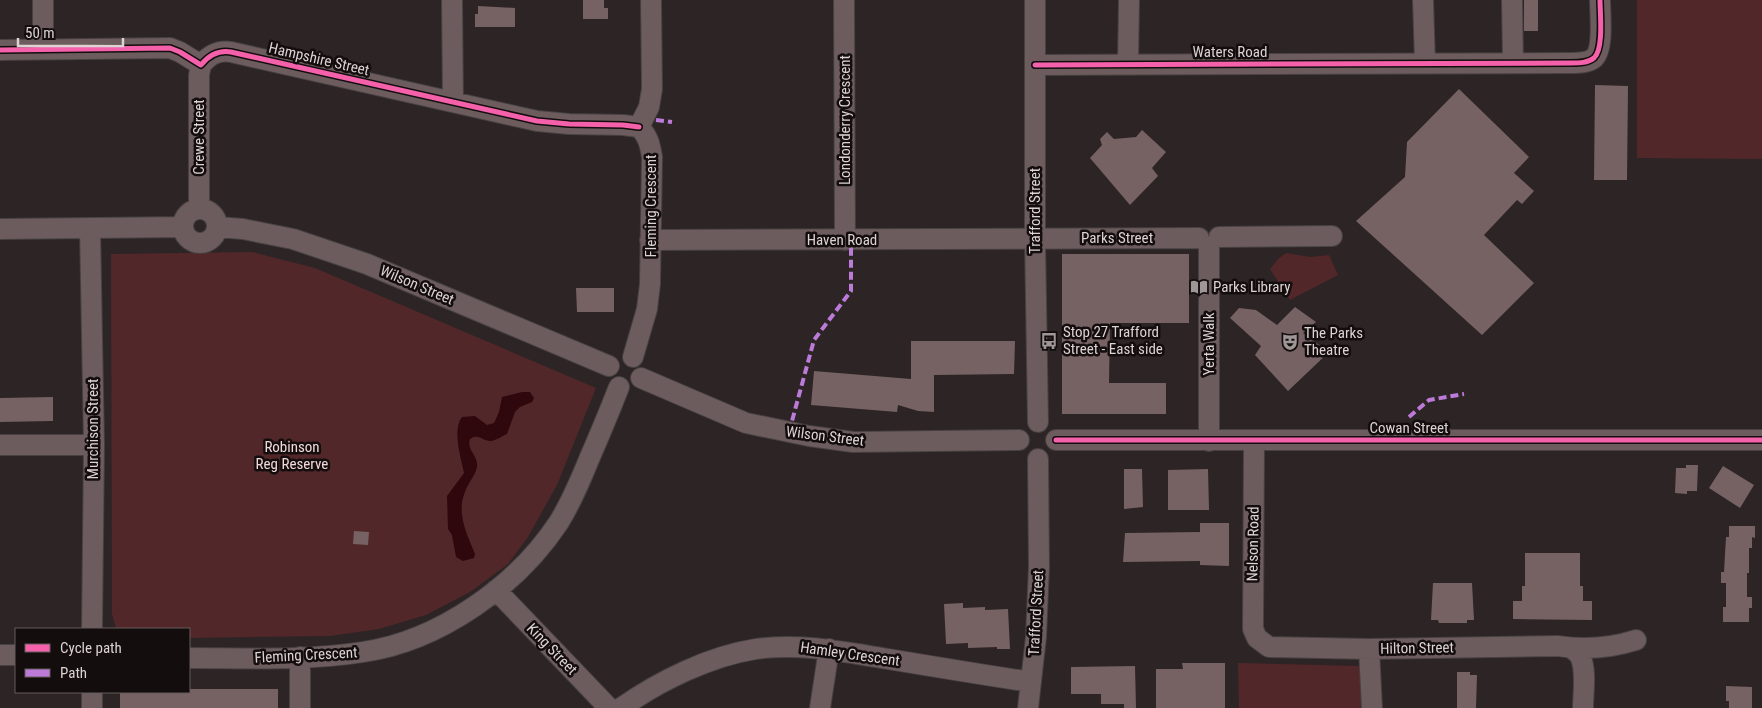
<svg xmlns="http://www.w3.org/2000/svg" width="1762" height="708" font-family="'Roboto Condensed',sans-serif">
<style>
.green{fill:#522729}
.water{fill:#2e080c}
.building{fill:#776263}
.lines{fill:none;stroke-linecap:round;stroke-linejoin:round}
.minor-casing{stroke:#474142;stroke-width:22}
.minor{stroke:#6d5c5d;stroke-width:20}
.quiet{stroke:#bd7bd9;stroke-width:4;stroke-dasharray:8 4;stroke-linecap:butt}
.cycleway-casing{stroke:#130d0d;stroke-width:8}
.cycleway{stroke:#f560ab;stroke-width:5}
.labels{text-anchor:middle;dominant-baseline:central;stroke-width:5;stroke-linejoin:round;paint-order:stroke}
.street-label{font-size:15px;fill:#ddd3d3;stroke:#130d0d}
.poi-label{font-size:15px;fill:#ddd3d3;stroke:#130d0d;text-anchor:start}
.park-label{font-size:15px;fill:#f3d9d9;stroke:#130d0d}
</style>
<rect width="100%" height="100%" fill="#2c2425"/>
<!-- green -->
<path class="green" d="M1637 0H1762V159L1637 158Z
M252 252 315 268 596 388 557 485 528 537 508 564 470 592 426 615 379 629 330 636 189 638V629H116L112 614 111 254Z
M1286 253 1310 257 1329 255 1338 275 1290 300 1270 269 1278 259Z
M1238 663 1360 666 1363 708H1239Z"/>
<!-- water -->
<path class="water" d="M522 392H530L534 398 532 402 520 407 515 412 507 434C502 436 497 440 491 441 482 441 478 433 470 439 466 450 479 456 477 467 475 476 468 483 465 492 456 513 467 534 475 554L474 558 463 561 456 557 452 535 448 529 447 496 464 473C461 458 452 430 462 417L475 416 487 425 494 423 499 412 502 397Z"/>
<!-- building -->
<path class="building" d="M583 0H604V8H608V19H583Z
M1524 0H1538V31H1524Z
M478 6 515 8V27H475V14H478Z
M1595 85 1628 86 1627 180H1594Z
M1459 89 1529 157 1514 173 1534 191 1522 204 1517 200 1484 235 1534 283 1482 335 1356 221 1405 177 1407 142Z
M1142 130 1166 152 1152 168 1158 176 1130 205 1090 158 1102 145 1100 139 1107 132 1114 139 1136 137Z
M1062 254H1189V323H1110L1109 383H1166V414H1062Z
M576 288H614V312H577Z
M1295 307 1316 322 1303 333 1329 352 1288 391 1255 355 1261 346 1230 318 1239 308 1256 310 1277 325Z
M911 341H1015L1014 374 934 375V412L918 411 898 405 897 412 811 405 814 371 911 379Z
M53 397V421L0 422V398Z
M1686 465H1698L1697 491H1687V494L1675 493 1676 468H1686Z
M1723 466 1754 485 1740 508 1709 488Z
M1124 469H1142L1143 507 1124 509Z
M1208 469 1209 510H1168V470Z
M1200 523H1229V566L1200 565V561L1123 562 1125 533 1200 532Z
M1729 526H1755V538L1752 537V548H1749V573H1747V597H1752V608H1749V622H1723V607H1726V583H1721V572H1724L1726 537H1729Z
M354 531 369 532 368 545 353 544Z
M1525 553H1580V586H1583V601H1592V620L1513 619V601H1522V586H1525Z
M1433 583H1472L1474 620H1467V623H1439L1438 620H1431Z
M963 603V608L985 607V610L1008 609 1010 649H997V647L968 648V643L946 644 944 604Z
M1182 663H1225V708H1156V669H1183Z
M1135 666 1136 708H1124V704H1101V694H1071V667Z
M1457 672H1470V675H1477L1476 708H1457Z
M1726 686 1752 687V708H1729V701H1726Z
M189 689H278V708H120V692H189Z"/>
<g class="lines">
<!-- minor casing -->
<g class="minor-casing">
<path id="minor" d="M43 0V49
M452 0 453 102
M844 0 845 240
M1035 0V239L1038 422
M1423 0 1425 63
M1512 0 1513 63
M0 50 170 48 180 52 201 65C209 55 218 50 231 52L537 121 569 124 623 125 639 127
M1035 65 1571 63C1579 63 1588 63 1594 58 1604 49 1600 13 1600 0
M1128 65 1129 0
M199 209V75L201 65
M183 226a17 17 0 1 1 34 0a17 17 0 1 1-34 0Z
M217 227 243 229 293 239 367 264 609 366
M90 228 94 445 92 629
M0 229 183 227
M1219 237 1332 236
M650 240 1199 238
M1209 247V441
M633 357 647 309 650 284 652 157C650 144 648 136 639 127L649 107 652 89 651 0
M641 378 746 423 809 436 853 442 1019 440
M1056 440H1762
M1254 441 1253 629 1257 638 1269 647 1369 649 1558 646C1584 650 1611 648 1636 640
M0 445H94
M496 590 609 708
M1571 648C1574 650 1578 653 1580 656 1587 670 1583 693 1583 708
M1369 649 1372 708
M0 655H16
M189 658C246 658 306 661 363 652 439 641 517 586 559 522 572 501 581 479 590 457 600 434 610 410 619 387
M92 692V708
M300 708V657
M621 708C659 681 710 656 756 649 801 643 844 652 888 659 936 667 984 675 1031 682
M820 708 829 649
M1028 708 1036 637 1039 567 1038 459"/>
</g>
<!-- minor -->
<use href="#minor" class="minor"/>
<!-- quiet -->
<path class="quiet" d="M656 120 672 122
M1409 417 1429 400 1464 394
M789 432 814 340 851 291V240"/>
<!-- cycleway casing -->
<g class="cycleway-casing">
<path id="cycleway" d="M0 50 170 48 180 52 201 65C209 55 218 50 231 52L537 121 569 124 623 125 639 127
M1035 65 1571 63C1579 63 1588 63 1594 58 1604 49 1600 13 1600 0
M1056 440H1762"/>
</g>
<!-- cycleway -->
<use href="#cycleway" class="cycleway"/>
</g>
<!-- icons -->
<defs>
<g id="library-bare" transform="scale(1.35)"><path d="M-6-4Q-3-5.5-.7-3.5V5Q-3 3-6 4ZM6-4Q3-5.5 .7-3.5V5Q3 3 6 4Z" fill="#9f9696" stroke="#130d0d" stroke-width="2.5" paint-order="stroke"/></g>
<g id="bus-bare" transform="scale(1.35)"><path d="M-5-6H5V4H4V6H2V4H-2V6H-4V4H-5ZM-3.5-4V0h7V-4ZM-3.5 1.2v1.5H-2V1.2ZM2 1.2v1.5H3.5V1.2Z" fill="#9f9696" stroke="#130d0d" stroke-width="2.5" paint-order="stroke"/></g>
<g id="theatre-bare" transform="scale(1.35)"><path d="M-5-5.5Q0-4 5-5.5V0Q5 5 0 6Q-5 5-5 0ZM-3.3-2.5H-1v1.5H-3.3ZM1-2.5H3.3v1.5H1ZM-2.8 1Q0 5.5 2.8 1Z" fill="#9f9696" stroke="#130d0d" stroke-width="2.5" paint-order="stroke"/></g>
</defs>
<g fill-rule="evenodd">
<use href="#library-bare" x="1199" y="287"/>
<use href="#bus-bare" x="1049" y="341"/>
<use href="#theatre-bare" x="1290" y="342"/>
</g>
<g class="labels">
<!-- street labels -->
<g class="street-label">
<text x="1230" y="52">Waters Road</text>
<text transform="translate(319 59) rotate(13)">Hampshire Street</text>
<text transform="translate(845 120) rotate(-90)">Londonderry Crescent</text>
<text transform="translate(199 137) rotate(-90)">Crewe Street</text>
<text transform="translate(651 206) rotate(-90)">Fleming Crescent</text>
<text transform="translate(1035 211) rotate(-90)">Trafford Street</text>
<text x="1117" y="238">Parks Street</text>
<text x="842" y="240">Haven Road</text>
<text transform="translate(417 285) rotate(23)">Wilson Street</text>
<text transform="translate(1209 344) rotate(-90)">Yerta Walk</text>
<text x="1409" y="428">Cowan Street</text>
<text transform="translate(93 429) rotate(-90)">Murchison Street</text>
<text transform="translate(825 436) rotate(7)">Wilson Street</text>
<text transform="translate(1253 544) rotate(-89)">Nelson Road</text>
<text transform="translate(1036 613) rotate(-87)">Trafford Street</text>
<text transform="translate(1417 648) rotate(-1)">Hilton Street</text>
<text transform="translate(552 649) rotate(46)">King Street</text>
<text transform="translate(850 654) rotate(8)">Hamley Crescent</text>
<text transform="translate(306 655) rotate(-3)">Fleming Crescent</text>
</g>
<!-- poi labels -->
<g class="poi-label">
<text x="1213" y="287">Parks Library</text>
<text x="1063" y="332">Stop 27 Trafford<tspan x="1063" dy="17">Street - East side</tspan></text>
<text x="1304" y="333">The Parks<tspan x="1304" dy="17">Theatre</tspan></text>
</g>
<!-- park labels -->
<g class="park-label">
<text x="292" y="447">Robinson<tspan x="292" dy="17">Reg Reserve</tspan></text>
</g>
</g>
<!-- legend -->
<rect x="15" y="628" width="175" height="65" fill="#130d0d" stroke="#645c5c"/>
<rect x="25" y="644" width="25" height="8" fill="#f560ab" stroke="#645c5c"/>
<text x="60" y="653" font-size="15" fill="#ddd3d3">Cycle path</text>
<rect x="25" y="669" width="25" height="8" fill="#bd7bd9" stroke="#645c5c"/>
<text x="60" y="678" font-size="15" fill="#ddd3d3">Path</text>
<!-- scale -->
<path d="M18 38v8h105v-8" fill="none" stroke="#ddd3d3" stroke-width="2.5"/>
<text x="25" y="38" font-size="15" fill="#ddd3d3" stroke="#130d0d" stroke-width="4" paint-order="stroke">50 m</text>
</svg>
